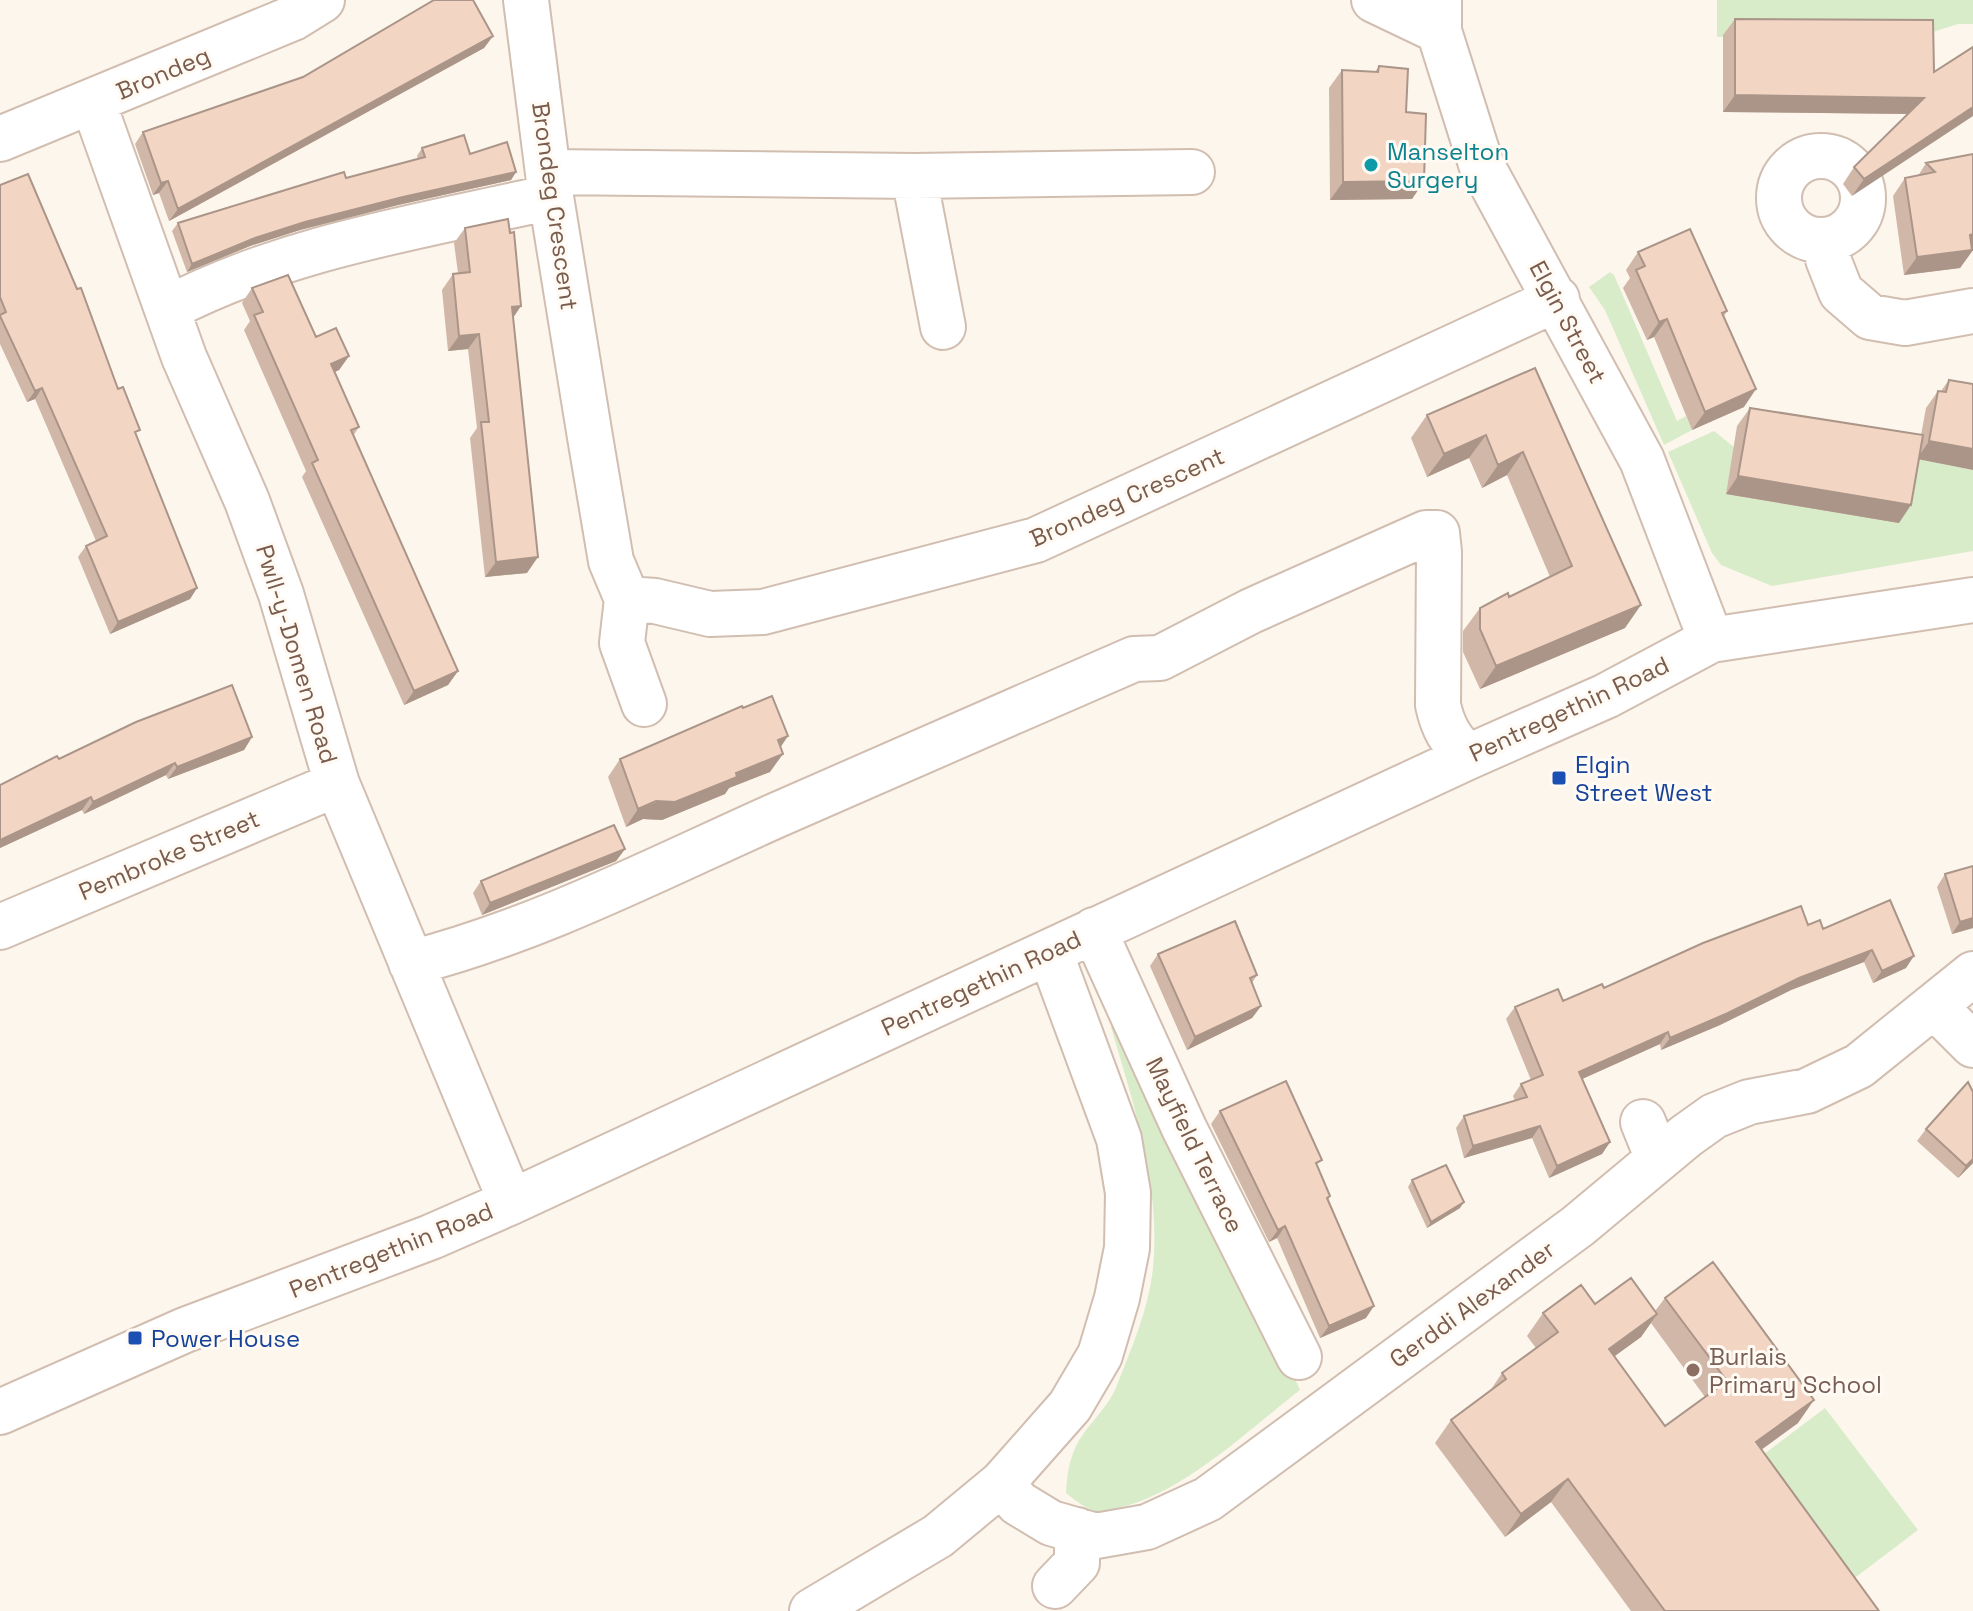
<svg xmlns="http://www.w3.org/2000/svg" width="1973" height="1611" font-family="'Space Grotesk',sans-serif">
<style>
.green{fill:#d8ecc9}
.lines{fill:none;stroke-linecap:round;stroke-linejoin:round}
.minor-casing{stroke:#d1beb0;stroke-width:48}
.minor{stroke:#fff;stroke-width:44}
.wall{fill:#d1b7a8;fill-rule:evenodd}
.shaded-wall{fill:#aa9588}
.building{fill:#f3d5c3;stroke:#aa9588;stroke-width:2}
.culture-dot{fill:#0f9aa8;stroke:#fffaf3;stroke-width:3}
.transit-dot{fill:#1a4fb4;stroke:#fffaf3;stroke-width:3}
.education-dot{fill:#8d6e63;stroke:#fffaf3;stroke-width:3}
.labels{text-anchor:middle;dominant-baseline:central;stroke-width:6;stroke-linejoin:round;paint-order:stroke}
.street-label{font-size:24px;fill:#7a5c4d;stroke:#fffaf3}
.culture-label{font-size:24px;fill:#0d838f;stroke:#fffaf3;text-anchor:start}
.transit-label{font-size:24px;fill:#164399;stroke:#fffaf3;text-anchor:start}
.education-label{font-size:24px;fill:#785e54;stroke:#fffaf3;text-anchor:start}
</style>
<rect width="100%" height="100%" fill="#fdf6ec"/>
<!-- green -->
<path class="green" d="M1717 0H1973V24H1958L1917 37H1717Z
M1610 272 1614 275 1677 421 1686 416 1692 430 1664 445 1605 310 1589 287Z
M1714 431 1734 447 1726 494 1917 459 1973 470V551L1772 586 1721 565 1712 553 1668 452Z
M1121 1016 1132 1030 1300 1390C1247 1431 1183 1494 1117 1508 1112 1509 1104 1512 1099 1512 1087 1510 1075 1500 1066 1493 1067 1479 1068 1465 1074 1451 1083 1427 1108 1410 1117 1385 1132 1347 1149 1308 1153 1268 1161 1185 1134 1106 1111 1027Z
M1825 1408 1918 1530 1852 1580 1759 1458Z"/>
<g class="lines">
<!-- minor casing -->
<g class="minor-casing">
<path id="minor" d="M526 0 551 197 590 437 611 561 627 599 622 643 644 704
M1374 0 1439 31
M1439 0V31L1481 164 1642 460 1711 640
M93 102 184 357 247 501 281 594 337 784 511 1202
M0 139 293 18 322 0
M1779 198a42 42 0 1 1 84 0a42 42 0 1 1-84 0Z
M548 172 914 176 1192 172
M914 176 943 327
M1829 240 1828 259 1841 292 1870 317 1905 323 1973 311
M167 309C285 247 422 226 551 197
M627 599 655 601 710 614 763 612 1036 540 1557 299
M0 927 337 784
M1094 930 1184 1128 1299 1357
M411 963C539 930 658 868 777 815 896 762 1015 711 1134 659L1160 658 1251 611 1426 533H1437L1439 552 1438 705C1443 728 1451 741 1468 757
M1934 1006 1973 1045
M1643 1122 1658 1159
M0 1412 185 1330 431 1237 511 1202 1468 757 1606 696 1711 640 1973 600
M1002 1483 1018 1503 1051 1523 1096 1536 1147 1527 1208 1499 1578 1226 1686 1136 1714 1116 1749 1102 1807 1091 1859 1066 1973 974
M1055 1586 1077 1563V1530
M812 1611 938 1536 1002 1483 1070 1406 1100 1355 1117 1298 1127 1248 1128 1193 1119 1139 1050 952"/>
</g>
<!-- minor -->
<use href="#minor" class="minor"/>
</g>
<!-- wall -->
<path class="wall" d="M1735 19 1934 72 1973 47 1852 196 1843 184 1854 167 1908 114 1723 112V35Z
M493 36 484 48 169 221 159 193 153 195 135 144 143 132Z
M1379 66 1406 112 1424 181 1412 199 1330 200 1329 88 1342 70 1375 72Z
M422 148 470 154 516 172 511 180 398 205 300 230 250 246 187 272 172 231 178 223 418 159 417 156Z
M1973 154V250L1960 268 1904 275 1893 196 1905 178 1918 176 1926 163Z
M0 185 118 389 197 588 190 599 110 634 78 557 86 546 96 541 35 399 27 402 0 344Z
M465 228 513 318 527 573 485 577 470 438 477 428 468 349 448 351 442 290 453 274 458 273 454 243Z
M1638 252 1727 311 1724 316 1744 407 1692 430 1654 337 1647 340 1623 288 1630 278 1626 270Z
M252 288 316 337 349 356 339 370 335 372 359 427 353 436 458 671 448 685 404 705 302 477 306 471 244 330 250 321 242 303Z
M1535 368 1625 628 1480 689 1463 652V631L1480 608 1509 597 1550 577 1507 475 1482 488 1469 458 1427 477 1411 438 1427 415Z
M1949 380 1973 384 1919 460 1899 523 1726 494 1737 426 1750 408 1921 435 1926 408 1938 391H1941Z
M252 737 244 750 168 779 166 775 84 814 82 810 0 848V785L59 759Z
M780 747 770 772 729 788 725 794 662 820 643 819 626 827 608 777 620 759Z
M625 849 616 861 482 915 473 893 481 881Z
M1945 874 1973 928 1952 934 1937 887Z
M1890 900 1906 968 1873 983 1864 962 1791 990 1720 1025 1661 1050 1660 1044 1582 1079 1610 1142 1602 1154 1549 1178 1532 1138 1464 1158 1456 1128 1464 1116 1515 1101 1513 1096 1521 1084 1531 1080 1506 1019 1515 1007 1563 1001 1808 925 1823 929Z
M1158 954 1257 975 1252 983 1261 1006 1252 1018 1187 1050 1150 966Z
M1220 1111 1317 1167 1330 1196 1328 1201 1366 1318 1320 1338 1277 1238 1269 1242 1211 1124Z
M1926 1129 1973 1163 1958 1178 1917 1141Z
M1412 1180 1460 1208 1427 1228 1408 1187Z
M1665 1298 1798 1423 1761 1450 1879 1611H1631L1551 1502 1505 1537 1435 1443 1451 1420 1490 1391 1502 1373 1536 1348 1527 1336 1543 1313 1595 1304 1655 1311ZM1651 1323 1705 1397 1665 1426 1614 1356 1641 1337Z"/>
<!-- shaded-wall -->
<path class="shaded-wall" d="M493 36 484 48 169 221 178 209Z
M1735 95 1924 98 1913 114 1723 112Z
M1973 107V116L1852 196 1864 179Z
M516 172 511 180 398 205 300 230 250 246 187 272 192 264 255 238 305 222 403 197Z
M168 181 159 193 153 195 161 183Z
M1424 181 1412 199 1330 200 1343 182Z
M1973 234V250L1960 268 1904 275 1917 257Z
M521 306 511 321 512 307Z
M1667 319 1654 337 1647 340 1659 322Z
M479 334 468 349 448 351 459 336Z
M349 356 339 370 321 378 331 364Z
M42 388 35 399 27 402 35 391Z
M1756 389 1744 407 1692 430 1705 412Z
M1486 435 1469 458 1427 477 1444 454Z
M1929 441 1973 449V470L1917 459Z
M1523 452 1507 475 1482 488 1498 465Z
M1738 476 1911 505 1899 523 1726 494Z
M538 557 527 573 485 577 496 562Z
M197 588 190 599 110 634 118 622Z
M1641 605 1625 628 1480 689 1496 666Z
M458 671 448 685 404 705 414 691Z
M788 736 776 754 778 740Z
M252 737 244 750 168 779 177 767Z
M783 754 770 772 729 788 725 794 662 820 643 819 626 827 638 809 736 773Z
M175 763 166 775 84 814 93 802Z
M91 797 82 810 0 848V840Z
M625 849 616 861 482 915 490 903Z
M1973 918V928L1952 934 1960 922Z
M1872 950 1864 962 1791 990 1720 1025 1661 1050 1670 1038 1799 978Z
M1914 956 1906 968 1873 983 1882 971Z
M1261 1006 1252 1018 1187 1050 1195 1037Z
M1668 1032 1660 1044 1571 1084 1579 1072Z
M1540 1126 1532 1138 1464 1158 1473 1146Z
M1610 1142 1602 1154 1549 1178 1557 1166Z
M1973 1159V1163L1958 1178 1966 1166Z
M1464 1202 1460 1208 1427 1228 1431 1222Z
M1285 1226 1277 1238 1269 1242 1278 1230Z
M1374 1306 1366 1318 1320 1338 1329 1326Z
M1657 1314 1641 1337 1593 1372 1609 1349Z
M1814 1400 1798 1423 1739 1466 1756 1442Z
M1568 1479 1551 1502 1505 1537 1521 1514Z"/>
<!-- building -->
<path class="building" d="M434 0H473L493 36 178 209 168 181 161 183 143 132 303 77Z
M1735 19 1933 20 1934 72 1973 47V107L1864 179 1854 167 1924 98 1735 95Z
M1379 66 1408 69 1406 112 1426 114 1424 181 1343 182 1342 70 1378 72Z
M464 135 470 154 507 142 516 172 403 197 305 222 255 238 192 264 178 223 344 172 346 178 425 157 422 148Z
M1973 154V234L1970 235 1972 250 1917 257 1905 178 1935 172 1926 163Z
M28 174 77 289 81 288 118 389 123 387 140 430 135 432 197 588 118 622 86 546 107 536 42 388 35 391 0 316V315L6 312 0 297V185Z
M508 219 510 233 514 232 521 306 512 307 538 557 496 562 481 422H489L479 334 459 336 453 274 470 272 465 228Z
M1690 229 1727 311 1722 313 1756 389 1705 412 1667 319 1659 322 1636 270 1645 266 1638 252Z
M288 275 316 337 336 328 349 356 331 364 359 427 351 430 458 671 414 691 312 463 318 460 254 315 263 312 252 288Z
M1535 368 1641 605 1496 666 1480 629V608L1508 593 1509 597 1572 566 1523 452 1498 465 1486 435 1444 454 1427 415Z
M1949 380 1973 384V449L1929 441 1938 391 1946 392Z
M1750 408 1923 435 1911 505 1738 476Z
M232 685 252 737 177 767 175 763 93 802 91 797 0 840V785L57 756 59 759 136 722Z
M772 696 788 736 778 740 783 754 736 773 737 777 675 802 656 801 638 809 620 759 742 706 743 708Z
M614 825 625 849 490 903 481 881Z
M1973 866V918L1960 922 1945 874Z
M1890 900 1914 956 1882 971 1872 950 1799 978 1728 1013 1670 1038 1668 1032 1579 1072 1610 1142 1557 1166 1540 1126 1473 1146 1464 1116 1527 1097 1521 1084 1543 1075 1515 1007 1558 989 1563 1001 1602 984 1604 988 1703 943 1801 906 1808 925 1820 920 1823 929Z
M1235 921 1257 975 1250 978 1261 1006 1195 1037 1158 954Z
M1286 1081 1322 1160 1316 1163 1330 1196 1327 1198 1374 1306 1329 1326 1285 1226 1278 1230 1220 1111Z
M1968 1082 1973 1092V1159L1966 1166 1926 1129Z
M1446 1165 1464 1202 1431 1222 1412 1180Z
M1713 1262 1814 1400 1756 1442 1879 1611H1665L1568 1479 1521 1514 1451 1420 1506 1379 1502 1373 1558 1332 1543 1313 1581 1285 1595 1304 1631 1278 1657 1314 1609 1349 1665 1426 1727 1381 1665 1298Z"/>
<!-- markers -->
<circle class="culture-dot" cx="1371" cy="165" r="8"/>
<g class="transit-dot">
<rect x="1551" y="770" width="16" height="16" rx="4"/>
<rect x="127" y="1330" width="16" height="16" rx="4"/>
</g>
<circle class="education-dot" cx="1693" cy="1370" r="8"/>
<g class="labels">
<!-- street labels -->
<g class="street-label">
<text transform="translate(163 73) rotate(-23)">Brondeg</text>
<text transform="translate(555 206) rotate(82)">Brondeg Crescent</text>
<text transform="translate(1568 322) rotate(62)">Elgin Street</text>
<text transform="translate(1127 497) rotate(-24)">Brondeg Crescent</text>
<text transform="translate(297 654) rotate(73)">Pwll-y-Domen Road</text>
<text transform="translate(1569 709) rotate(-25)">Pentregethin Road</text>
<text transform="translate(169 855) rotate(-23)">Pembroke Street</text>
<text transform="translate(981 983) rotate(-25)">Pentregethin Road</text>
<text transform="translate(1195 1145) rotate(64)">Mayfield Terrace</text>
<text transform="translate(391 1250) rotate(-22)">Pentregethin Road</text>
<text transform="translate(1472 1304) rotate(-36)">Gerddi Alexander</text>
</g>
<!-- culture labels -->
<g class="culture-label">
<text x="1387" y="151">Manselton<tspan x="1387" dy="28">Surgery</tspan></text>
</g>
<!-- transit labels -->
<g class="transit-label">
<text x="1575" y="764">Elgin<tspan x="1575" dy="28">Street West</tspan></text>
<text x="151" y="1338">Power House</text>
</g>
<!-- education labels -->
<g class="education-label">
<text x="1709" y="1356">Burlais<tspan x="1709" dy="28">Primary School</tspan></text>
</g>
</g>
</svg>
